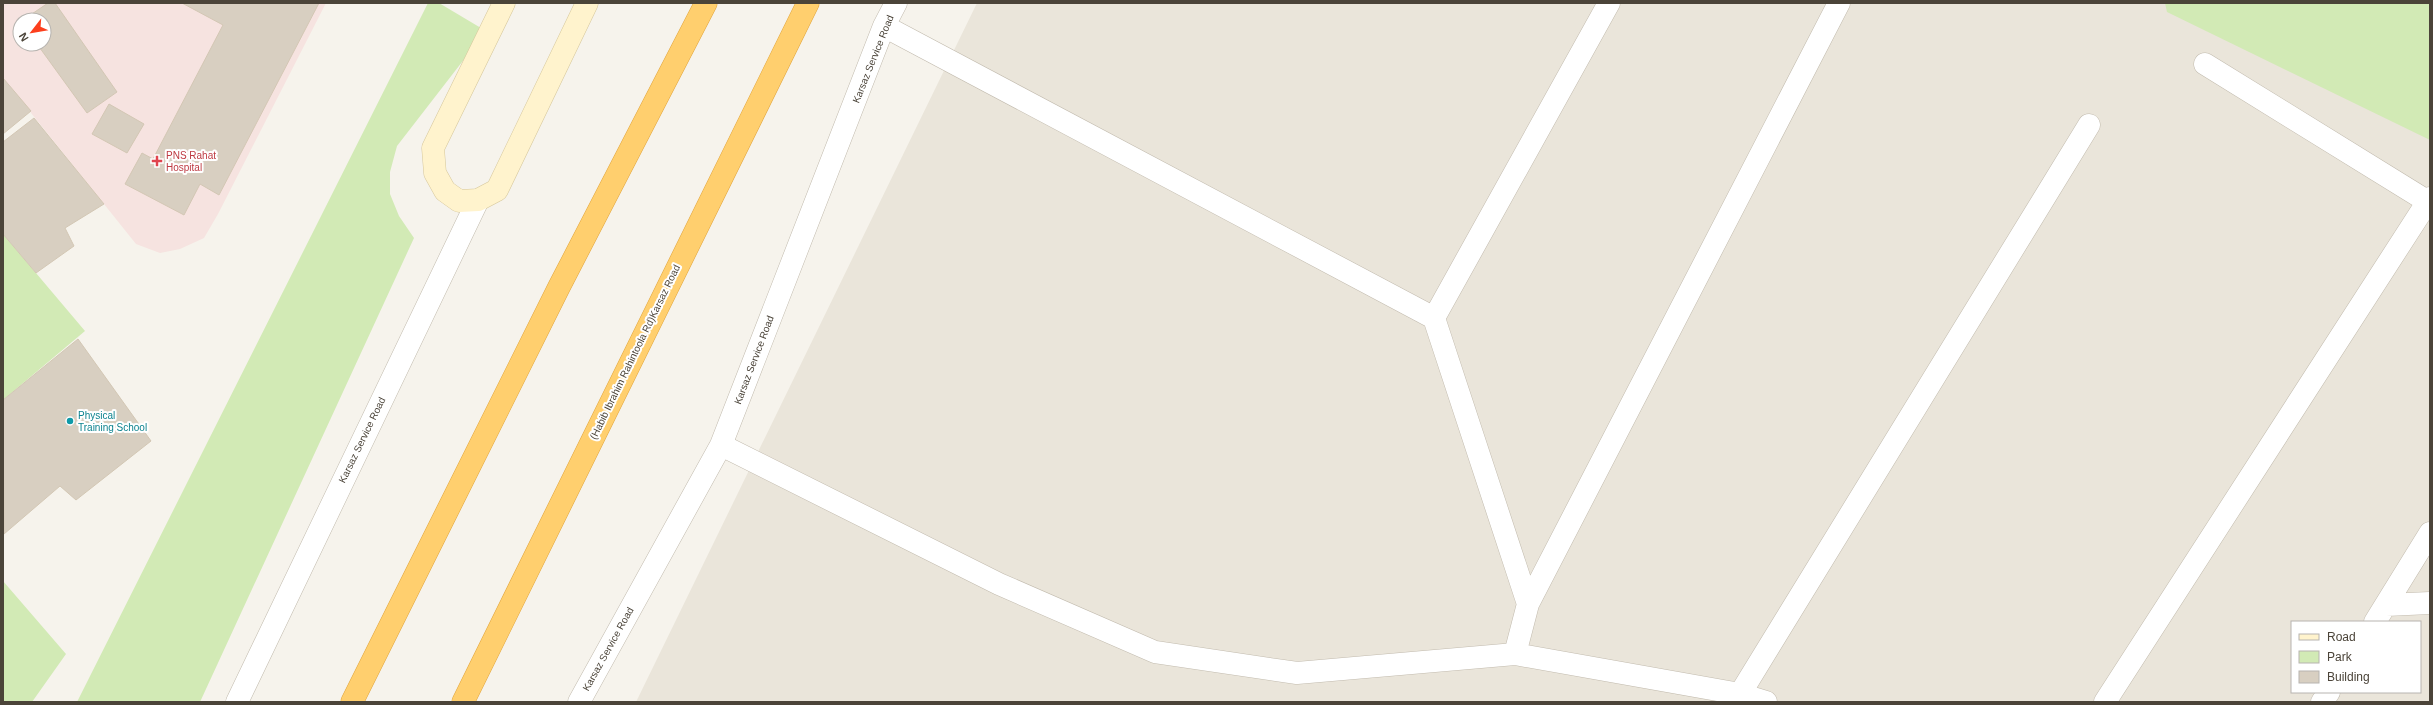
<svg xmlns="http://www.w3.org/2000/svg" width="2433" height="705" font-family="Helvetica,sans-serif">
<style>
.residential{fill:#eae5da;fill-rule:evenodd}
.medical{fill:#f6e3e0;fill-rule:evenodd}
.green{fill:#d2eab5}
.building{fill:#d8cfc1;stroke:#d3c7b4}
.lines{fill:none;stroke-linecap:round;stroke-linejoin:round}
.street-casing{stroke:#c2bbae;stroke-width:23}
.secondary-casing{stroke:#d6c79b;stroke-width:23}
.highway-casing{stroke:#e0a43c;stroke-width:23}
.street{stroke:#fff;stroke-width:22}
.secondary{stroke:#fff3cd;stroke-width:22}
.highway{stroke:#ffcf6e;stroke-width:22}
.health-dot{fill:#e0444e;stroke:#fff;stroke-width:1.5}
.culture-dot{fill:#0f9aa8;stroke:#fff;stroke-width:1.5}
.labels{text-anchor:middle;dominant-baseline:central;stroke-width:4;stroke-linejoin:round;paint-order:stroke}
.street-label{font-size:10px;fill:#4b4439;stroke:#fff}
.health-label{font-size:10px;fill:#be3a42;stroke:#fff;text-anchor:start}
.culture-label{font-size:10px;fill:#0d838f;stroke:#fff;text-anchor:start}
</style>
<rect width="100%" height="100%" fill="#f6f3ec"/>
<!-- residential -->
<path class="residential" d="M977 3H2430V702H636ZM2292 622H2420V692H2292Z"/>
<!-- medical -->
<path class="medical" d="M3 3H326L218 214 204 238 180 249 160 253 136 244 3 78ZM20 20H44V44H20Z"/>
<!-- green -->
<path class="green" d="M428 3H439L486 31 397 146 390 172V194L399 216 414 238 200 702H77Z
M2165 3H2430V140L2167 12Z
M3 234 85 331 3 400Z
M3 581 66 654 32 702H3Z"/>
<!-- building -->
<path class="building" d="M48 3H55L117 92 87 113 37 44H44V20H23Z
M182 3H319L219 195 200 184 184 215 125 184 142 153 153 159 223 25Z
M3 78 31 111 3 134Z
M109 104 144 124 127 153 92 134Z
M34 118 104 204 65 228 74 246 36 273 3 234V142Z
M78 339 151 441 76 500 60 486 4 534 3 400Z"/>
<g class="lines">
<!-- street casing -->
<g class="street-casing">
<path id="street" d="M884 26 1434 318
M2205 64 2430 203
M721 445 999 584 1155 652 1297 673 1515 654 1740 694 1766 702
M1528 604 1434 318 1609 3
M2386 605 2430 603
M2375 622 2430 533
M1515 654 1528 604 1839 3
M1740 694 2089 125
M237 702 478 200
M579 702 721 445 884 26 896 3
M2105 702 2430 198
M2322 702 2329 692"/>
</g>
<!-- secondary casing -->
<g class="secondary-casing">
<path id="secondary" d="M504 3 433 148 435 173 445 191 459 201 478 200 497 190 587 3"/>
</g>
<!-- highway casing -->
<g class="highway-casing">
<path id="highway" d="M352 702 559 287 706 3
M463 702 808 3"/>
</g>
<!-- street -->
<use href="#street" class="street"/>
<!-- secondary -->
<use href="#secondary" class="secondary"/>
<!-- highway -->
<use href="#highway" class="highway"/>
</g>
<!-- markers -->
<path class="health-dot" d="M155 155h4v4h4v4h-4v4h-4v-4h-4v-4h4z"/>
<circle class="culture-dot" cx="70" cy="421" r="4"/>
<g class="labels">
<!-- street labels -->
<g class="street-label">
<text transform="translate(873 59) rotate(-68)">Karsaz Service Road</text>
<text transform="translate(635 352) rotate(-64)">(Habib Ibrahim Rahintoola Rd)Karsaz Road</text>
<text transform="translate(754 360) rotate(-69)">Karsaz Service Road</text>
<text transform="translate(362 440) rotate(-64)">Karsaz Service Road</text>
<text transform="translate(608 649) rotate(-61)">Karsaz Service Road</text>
</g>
<!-- health labels -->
<g class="health-label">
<text x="166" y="155">PNS Rahat<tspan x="166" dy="12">Hospital</tspan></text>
</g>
<!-- culture labels -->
<g class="culture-label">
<text x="78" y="415">Physical<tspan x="78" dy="12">Training School</tspan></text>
</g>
</g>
<!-- border -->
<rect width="2433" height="705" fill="none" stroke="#4b4439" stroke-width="8"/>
<!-- legend -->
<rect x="2291" y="621" width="130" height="72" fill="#ffffff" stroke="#b7b4b0"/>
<rect x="2299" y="634" width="20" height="6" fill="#fff3cd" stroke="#b7b4b0"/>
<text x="2327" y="641" font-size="12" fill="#4b4439">Road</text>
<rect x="2299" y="651" width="20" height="12" fill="#d2eab5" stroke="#b7b4b0"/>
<text x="2327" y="661" font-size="12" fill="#4b4439">Park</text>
<rect x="2299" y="671" width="20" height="12" fill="#d8cfc1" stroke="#b7b4b0"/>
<text x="2327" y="681" font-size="12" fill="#4b4439">Building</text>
<!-- north arrow -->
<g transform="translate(32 32) rotate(239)"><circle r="19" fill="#ffffff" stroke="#b7b4b0"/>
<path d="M0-3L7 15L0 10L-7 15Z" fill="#fc3f1d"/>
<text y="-6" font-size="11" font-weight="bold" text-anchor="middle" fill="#4b4439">N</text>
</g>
</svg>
